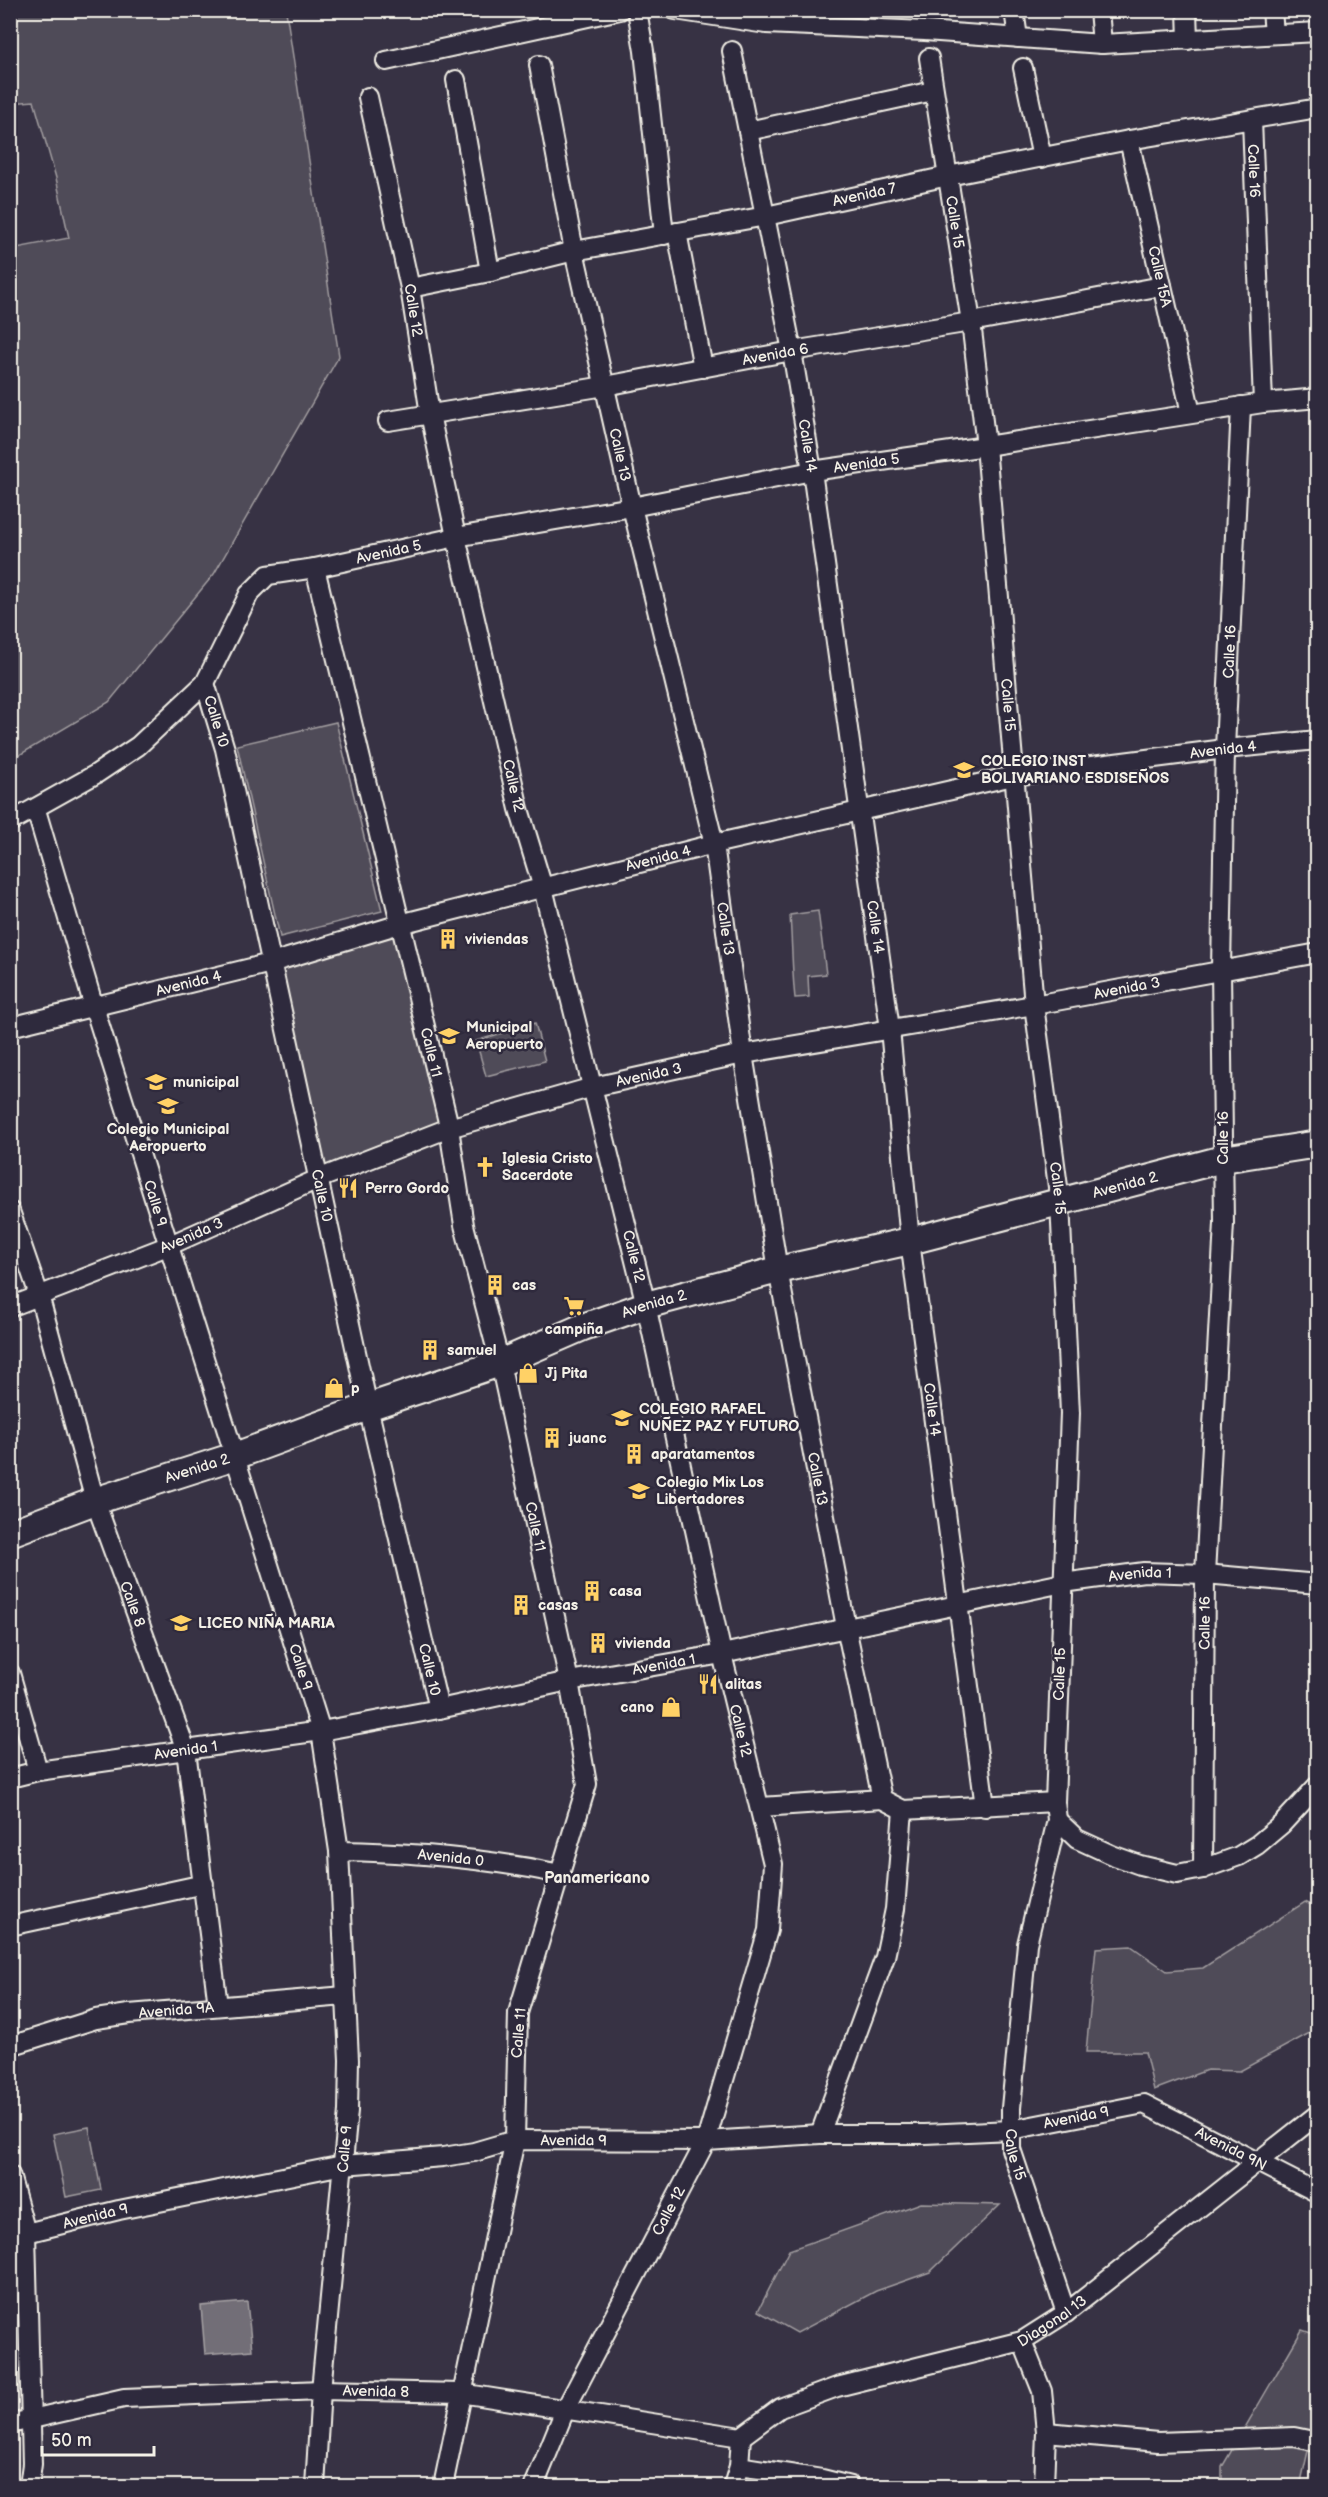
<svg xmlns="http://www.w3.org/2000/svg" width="1328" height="2497" font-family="'Balsamiq Sans',sans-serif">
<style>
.green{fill:#504b59;stroke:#a29ea0;stroke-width:1.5}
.water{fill:#726e77;stroke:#a6a2a4;stroke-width:1.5}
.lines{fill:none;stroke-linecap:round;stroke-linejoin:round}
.street-casing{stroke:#f4f1e8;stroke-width:22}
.secondary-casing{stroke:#f4f1e8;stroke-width:30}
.street{stroke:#2f2a3d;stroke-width:18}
.secondary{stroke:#2f2a3d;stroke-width:26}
.labels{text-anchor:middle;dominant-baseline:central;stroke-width:5;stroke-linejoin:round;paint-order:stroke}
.street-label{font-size:15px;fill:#f4f1e8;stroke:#2f2a3d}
.poi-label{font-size:15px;font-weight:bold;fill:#f4f1e8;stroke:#2f2a3d;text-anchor:start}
.neighbourhood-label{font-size:16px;font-weight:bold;fill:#f4f1e8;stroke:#2f2a3d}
</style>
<rect width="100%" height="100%" fill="#373244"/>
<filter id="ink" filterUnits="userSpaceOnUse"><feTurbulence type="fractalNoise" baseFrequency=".0167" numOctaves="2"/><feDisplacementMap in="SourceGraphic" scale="12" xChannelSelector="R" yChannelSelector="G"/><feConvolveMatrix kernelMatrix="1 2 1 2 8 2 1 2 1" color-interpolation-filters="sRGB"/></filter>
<g filter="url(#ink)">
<!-- green -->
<path class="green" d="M11 10 286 11 339 356 214 574 109 702 11 760V249L69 238 56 178 34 101 11 103Z
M336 722 382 911 280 937 237 745Z
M818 911 826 974 808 976 809 997 795 998C792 970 792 944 790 915Z
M400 924 448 1122 323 1172 275 962Z
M535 1023 545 1061 486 1076 476 1041Z
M1305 1902 1317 1908V2029L1240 2071 1207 2070 1154 2090 1145 2052H1086L1096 1948 1131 1946 1167 1971 1203 1968Z
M89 2127 101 2190 66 2197 53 2134Z
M921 2203 1000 2205 930 2272 876 2291 797 2333 758 2311 789 2250Z
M1302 2330 1317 2335V2412L1300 2486H1222V2467Z
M1136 2481 1191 2486H1135Z"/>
<!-- water -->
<path class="water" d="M247 2302 252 2350 205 2354 201 2306Z"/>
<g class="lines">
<!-- street casing -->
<g class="street-casing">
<g id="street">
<path d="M637 10 644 51 664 235"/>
<path d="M675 10 766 24 925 31 1102 44 1318 32"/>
<path d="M1014 10 1018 38"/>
<path d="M1099 10 1102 44"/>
<path d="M1187 10 1188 40"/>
<path d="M1272 10 1274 34"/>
<path id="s1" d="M732 51 792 351 812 471 890 1029 910 1241 985 1807"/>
<path id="s2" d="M929 58 971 322 986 446 1034 1005 1060 1202 1070 1413 1055 1802 1057 1820 1027 1944 1011 2108V2149L1066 2313"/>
<path d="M386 61 620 10"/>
<path id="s3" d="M539 65 574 251 632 507 714 844 743 1054 778 1270 846 1627 882 1799"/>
<path d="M1023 68 1042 158"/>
<path d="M456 80 490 272"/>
<path id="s4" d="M368 97 410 288 430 414 456 537 519 809 543 888 646 1305 722 1654 773 1864 768 1930 706 2141 565 2410 534 2486"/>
<path id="s5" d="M1252 120 1263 403"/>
<path d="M748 131 933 91"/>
<path id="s6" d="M1129 140 1191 413"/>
<path d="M677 232 703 368"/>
<path id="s7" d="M410 288 490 272 574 251 766 216 948 176 1129 140 1318 108"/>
<path id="s8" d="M388 421 605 386 792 351 971 322 1162 286"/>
<path id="s9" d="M315 568 448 1122 464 1225 500 1363 569 1681 587 1784 518 2013 515 2140 443 2486"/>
<path id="s10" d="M205 683 225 749 368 1407 439 1709"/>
<path id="s11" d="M36 810 94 1007 321 1731 339 1851 349 2060 348 2111 321 2390 315 2486"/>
<path id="s12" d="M10 822 96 774 138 746 205 683 249 594 268 575 315 568 456 537 632 507 812 471 986 446 1263 403 1318 398"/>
<path id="s13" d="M10 1027 271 963 400 924 714 844 1013 776 1225 749 1318 740"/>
<path id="s14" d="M10 1211 39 1295 95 1501 186 1750 218 2006"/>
<path id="s15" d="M10 1307 170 1245 318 1179 449 1128 593 1087 743 1054 1034 1005 1318 953"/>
<path d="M10 1673 38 1771"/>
<path id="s16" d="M10 1778 38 1771 321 1731 439 1709 569 1681 722 1654 1063 1583 1144 1572 1205 1574 1318 1584"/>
<path d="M761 1807 882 1799 903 1810 1055 1802"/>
<path d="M1057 1820 1077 1839 1112 1855 1140 1865 1177 1874 1203 1869 1239 1856 1257 1845 1282 1824 1318 1785"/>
<path id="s17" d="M339 1851C414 1852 488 1859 561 1874"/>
<path id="s18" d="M1203 1869 1205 1574 1224 1223 1221 969 1225 749 1241 406"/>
<path d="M10 1926 204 1884"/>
<path id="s19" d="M10 2046 96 2019 129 2014 345 1996"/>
<path d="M820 2134 885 1957 895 1909 903 1810"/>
<path d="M10 2175 26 2233 32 2464 29 2486"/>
<path id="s20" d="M10 2237 119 2210 343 2165 443 2157 474 2152 515 2140 706 2141 820 2134H925L1011 2130 1144 2104 1318 2193"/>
<path d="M1022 2341 1042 2391 1046 2432 1044 2486"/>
<path id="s21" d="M10 2424 124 2398 321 2390 461 2393 741 2437"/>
<path d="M1046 2432 1158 2442 1294 2437 1318 2442"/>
<path id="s22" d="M741 2437 780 2408 837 2387 1022 2341 1066 2313 1318 2114"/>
<path d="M739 2466 822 2479 850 2486"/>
<path d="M733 2486 739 2466 741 2437"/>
</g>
</g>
<!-- secondary casing -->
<g class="secondary-casing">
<g id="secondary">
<path id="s23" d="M10 1533 95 1501 235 1456 368 1407 500 1363 583 1327 646 1305 778 1270 910 1241 1223 1159 1318 1144"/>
</g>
</g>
<!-- street -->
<use href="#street" class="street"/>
<!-- secondary -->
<use href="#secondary" class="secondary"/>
</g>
</g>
<!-- icons -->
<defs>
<g id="school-bare" transform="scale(1.62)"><path d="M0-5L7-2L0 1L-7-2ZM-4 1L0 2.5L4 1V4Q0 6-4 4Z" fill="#ffd166" stroke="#2f2a3d" stroke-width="2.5" paint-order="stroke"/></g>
<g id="building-bare" transform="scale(1.62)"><path d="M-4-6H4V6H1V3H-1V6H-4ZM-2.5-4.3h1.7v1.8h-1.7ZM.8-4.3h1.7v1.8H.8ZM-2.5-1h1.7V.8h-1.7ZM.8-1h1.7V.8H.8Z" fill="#ffd166" stroke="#2f2a3d" stroke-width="2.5" paint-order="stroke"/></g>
<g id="church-bare" transform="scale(1.62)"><path d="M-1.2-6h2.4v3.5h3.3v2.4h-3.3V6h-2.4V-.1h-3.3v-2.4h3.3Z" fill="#ffd166" stroke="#2f2a3d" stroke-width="2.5" paint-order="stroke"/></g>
<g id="restaurant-bare" transform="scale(1.62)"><path d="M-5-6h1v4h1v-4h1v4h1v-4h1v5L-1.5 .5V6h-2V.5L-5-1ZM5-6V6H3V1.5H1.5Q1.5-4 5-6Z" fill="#ffd166" stroke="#2f2a3d" stroke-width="2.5" paint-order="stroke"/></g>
<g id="supermarket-bare" transform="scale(1.62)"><path d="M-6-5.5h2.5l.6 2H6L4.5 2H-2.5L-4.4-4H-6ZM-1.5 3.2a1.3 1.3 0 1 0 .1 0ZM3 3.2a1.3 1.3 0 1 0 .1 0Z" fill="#ffd166" stroke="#2f2a3d" stroke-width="2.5" paint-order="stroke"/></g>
<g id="shop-bare" transform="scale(1.62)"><path d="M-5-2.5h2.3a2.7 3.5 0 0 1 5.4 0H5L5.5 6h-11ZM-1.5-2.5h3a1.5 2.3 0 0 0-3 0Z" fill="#ffd166" stroke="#2f2a3d" stroke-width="2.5" paint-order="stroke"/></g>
</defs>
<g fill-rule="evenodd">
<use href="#school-bare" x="964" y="770"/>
<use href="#building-bare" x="448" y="939"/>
<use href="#school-bare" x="449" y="1036"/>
<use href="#school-bare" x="156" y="1082"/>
<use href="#school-bare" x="168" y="1106"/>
<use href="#church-bare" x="485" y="1167"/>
<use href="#restaurant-bare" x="348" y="1188"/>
<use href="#building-bare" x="495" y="1285"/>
<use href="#supermarket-bare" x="574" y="1306"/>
<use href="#building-bare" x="430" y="1350"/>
<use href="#shop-bare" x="528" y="1373"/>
<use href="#shop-bare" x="334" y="1388"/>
<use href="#school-bare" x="622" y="1418"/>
<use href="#building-bare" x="552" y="1438"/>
<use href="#building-bare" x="634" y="1454"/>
<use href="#school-bare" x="639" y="1491"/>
<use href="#building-bare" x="592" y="1591"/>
<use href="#building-bare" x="521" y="1605"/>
<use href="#school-bare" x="181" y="1623"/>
<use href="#building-bare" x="598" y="1643"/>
<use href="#restaurant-bare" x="708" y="1684"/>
<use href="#shop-bare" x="671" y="1707"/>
</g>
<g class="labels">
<!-- street labels -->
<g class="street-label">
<text stroke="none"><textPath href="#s5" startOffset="51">Calle 16</textPath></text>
<text stroke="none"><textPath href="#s7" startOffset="464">Avenida 7</textPath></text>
<text stroke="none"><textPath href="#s2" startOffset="166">Calle 15</textPath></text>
<text stroke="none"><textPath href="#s6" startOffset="140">Calle 15A</textPath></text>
<text stroke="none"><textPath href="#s4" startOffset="218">Calle 12</textPath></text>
<text stroke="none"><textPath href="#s8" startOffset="393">Avenida 6</textPath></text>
<text stroke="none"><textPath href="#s1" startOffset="402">Calle 14</textPath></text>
<text stroke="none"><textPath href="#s3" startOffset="398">Calle 13</textPath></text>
<text stroke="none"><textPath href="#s12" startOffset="976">Avenida 5</textPath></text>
<text stroke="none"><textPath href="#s12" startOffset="490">Avenida 5</textPath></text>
<text stroke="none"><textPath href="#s18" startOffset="1218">Calle 16</textPath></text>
<text stroke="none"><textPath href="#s2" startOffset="652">Calle 15</textPath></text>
<text stroke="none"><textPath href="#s10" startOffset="40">Calle 10</textPath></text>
<text stroke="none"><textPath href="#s13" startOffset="1246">Avenida 4</textPath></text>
<text stroke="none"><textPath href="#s4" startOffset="704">Calle 12</textPath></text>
<text stroke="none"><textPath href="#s13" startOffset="670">Avenida 4</textPath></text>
<text stroke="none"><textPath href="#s1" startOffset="888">Calle 14</textPath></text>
<text stroke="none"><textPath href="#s3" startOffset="884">Calle 13</textPath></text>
<text stroke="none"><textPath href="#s13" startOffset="184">Avenida 4</textPath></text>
<text stroke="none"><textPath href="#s15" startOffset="1167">Avenida 3</textPath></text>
<text stroke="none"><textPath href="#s9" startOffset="498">Calle 11</textPath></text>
<text stroke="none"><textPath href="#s15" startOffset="681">Avenida 3</textPath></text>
<text transform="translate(1223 1138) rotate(-90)">Calle 16</text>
<text stroke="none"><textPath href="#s23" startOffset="1170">Avenida 2</textPath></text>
<text stroke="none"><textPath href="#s2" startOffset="1138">Calle 15</textPath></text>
<text stroke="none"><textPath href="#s10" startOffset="526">Calle 10</textPath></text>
<text stroke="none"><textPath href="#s11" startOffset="411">Calle 9</textPath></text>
<text stroke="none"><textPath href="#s15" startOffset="195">Avenida 3</textPath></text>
<text stroke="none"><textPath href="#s4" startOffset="1190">Calle 12</textPath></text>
<text stroke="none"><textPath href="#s23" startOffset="684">Avenida 2</textPath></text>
<text stroke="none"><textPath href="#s1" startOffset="1374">Calle 14</textPath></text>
<text stroke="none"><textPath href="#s23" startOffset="198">Avenida 2</textPath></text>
<text stroke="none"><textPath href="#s3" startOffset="1442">Calle 13</textPath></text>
<text stroke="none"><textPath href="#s9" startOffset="984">Calle 11</textPath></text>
<text stroke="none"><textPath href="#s16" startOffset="1149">Avenida 1</textPath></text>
<text stroke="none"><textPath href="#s14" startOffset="412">Calle 8</textPath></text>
<text stroke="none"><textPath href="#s18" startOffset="246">Calle 16</textPath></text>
<text stroke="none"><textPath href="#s16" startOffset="664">Avenida 1</textPath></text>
<text stroke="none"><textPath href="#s11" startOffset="897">Calle 9</textPath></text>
<text stroke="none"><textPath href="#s10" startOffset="1012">Calle 10</textPath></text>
<text transform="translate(1060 1674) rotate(-88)">Calle 15</text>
<text stroke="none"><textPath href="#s4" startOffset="1676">Calle 12</textPath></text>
<text stroke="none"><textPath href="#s16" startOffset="178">Avenida 1</textPath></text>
<text stroke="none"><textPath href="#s17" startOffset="112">Avenida 0</textPath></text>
<text stroke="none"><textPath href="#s19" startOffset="171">Avenida 9A</textPath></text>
<text transform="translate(519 2033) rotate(-85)">Calle 11</text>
<text stroke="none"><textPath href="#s20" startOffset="1078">Avenida 9</textPath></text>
<text stroke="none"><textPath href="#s20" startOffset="574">Avenida 9</textPath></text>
<text transform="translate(345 2149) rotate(-85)">Calle 9</text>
<text stroke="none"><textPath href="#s20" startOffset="1245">Avenida 9N</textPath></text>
<text stroke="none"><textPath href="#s2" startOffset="2110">Calle 15</textPath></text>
<text transform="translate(669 2211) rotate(-62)">Calle 12</text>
<text stroke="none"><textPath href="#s20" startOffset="88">Avenida 9</textPath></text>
<text stroke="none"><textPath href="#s22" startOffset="336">Diagonal 13</textPath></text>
<text stroke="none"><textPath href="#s21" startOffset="369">Avenida 8</textPath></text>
</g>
<!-- poi labels -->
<g class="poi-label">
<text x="981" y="761">COLEGIO INST<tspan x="981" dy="17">BOLIVARIANO ESDISEÑOS</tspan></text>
<text x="465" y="939">viviendas</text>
<text x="466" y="1027">Municipal<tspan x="466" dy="17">Aeropuerto</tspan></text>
<text x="173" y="1082">municipal</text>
<text x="168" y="1129" text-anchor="middle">Colegio Municipal<tspan x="168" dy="17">Aeropuerto</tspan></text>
<text x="502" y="1158">Iglesia Cristo<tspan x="502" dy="17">Sacerdote</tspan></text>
<text x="365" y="1188">Perro Gordo</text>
<text x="512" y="1285">cas</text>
<text x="574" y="1329" text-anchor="middle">campiña</text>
<text x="447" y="1350">samuel</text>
<text x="545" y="1373">Jj Pita</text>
<text x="351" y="1388">p</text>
<text x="639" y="1409">COLEGIO RAFAEL<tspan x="639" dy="17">NUÑEZ PAZ Y FUTURO</tspan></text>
<text x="569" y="1438">juanc</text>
<text x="651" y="1454">aparatamentos</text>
<text x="656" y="1482">Colegio Mix Los<tspan x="656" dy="17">Libertadores</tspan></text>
<text x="609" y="1591">casa</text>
<text x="538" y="1605">casas</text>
<text x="198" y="1623">LICEO NIÑA MARIA</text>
<text x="615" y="1643">vivienda</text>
<text x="725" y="1684">alitas</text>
<text x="654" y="1707" text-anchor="end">cano</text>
</g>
<!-- neighbourhood labels -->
<g class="neighbourhood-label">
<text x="597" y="1878">Panamericano</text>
</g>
</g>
<!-- margin -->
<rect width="1328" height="2497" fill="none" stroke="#2f2a3d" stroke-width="36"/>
<rect x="18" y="18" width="1292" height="2461" fill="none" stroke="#f4f1e8" stroke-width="2" filter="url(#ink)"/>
<!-- scale -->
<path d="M42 2446v9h112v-9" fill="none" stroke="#f4f1e8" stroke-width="3"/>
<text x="51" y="2446" font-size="18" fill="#f4f1e8" stroke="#2f2a3d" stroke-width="4.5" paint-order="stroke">50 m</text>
</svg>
